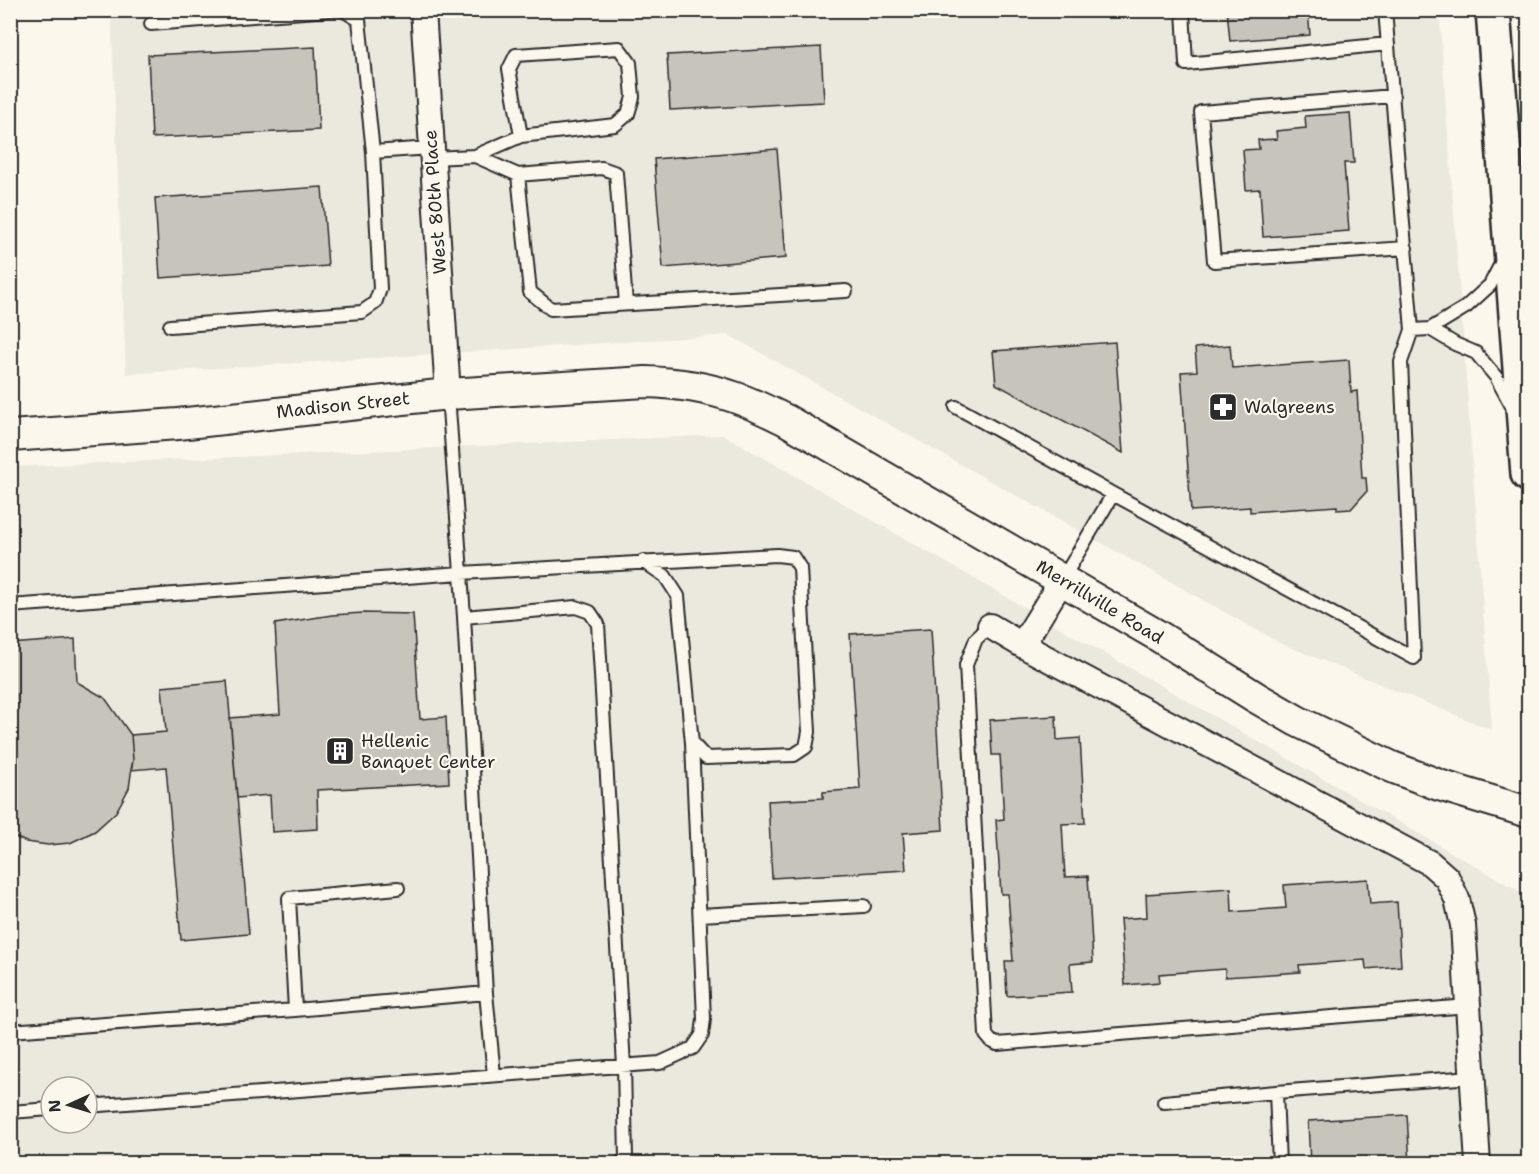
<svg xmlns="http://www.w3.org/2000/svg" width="1539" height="1174" font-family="'Shantell Sans',sans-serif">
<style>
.built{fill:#ebe8de;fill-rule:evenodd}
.building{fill:#c7c4bc;stroke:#2b2b2b;stroke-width:1.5}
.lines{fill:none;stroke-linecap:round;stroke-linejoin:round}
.service-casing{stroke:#2b2b2b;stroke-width:16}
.minor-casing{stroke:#2b2b2b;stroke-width:28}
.tertiary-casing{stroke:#2b2b2b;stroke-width:34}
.primary-casing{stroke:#2b2b2b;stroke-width:38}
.service{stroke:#fbf7ec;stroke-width:12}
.minor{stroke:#fbf7ec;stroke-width:24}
.tertiary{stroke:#fbf7ec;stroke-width:30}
.primary{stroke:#fbf7ec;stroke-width:33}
.labels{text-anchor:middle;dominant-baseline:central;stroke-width:4.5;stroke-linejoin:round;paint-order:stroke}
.street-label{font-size:18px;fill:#2b2b2b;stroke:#fbf7ec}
.poi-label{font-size:18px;fill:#2b2b2b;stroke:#fbf7ec;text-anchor:start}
</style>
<rect width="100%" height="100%" fill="#fbf7ec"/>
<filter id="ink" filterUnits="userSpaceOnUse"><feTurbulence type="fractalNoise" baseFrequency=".0167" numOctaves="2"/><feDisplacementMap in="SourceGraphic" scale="12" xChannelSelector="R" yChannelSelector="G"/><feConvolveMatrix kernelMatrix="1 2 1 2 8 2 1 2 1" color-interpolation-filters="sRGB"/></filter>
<g filter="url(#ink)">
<!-- built -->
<path class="built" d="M111 11H1439L1492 730 1280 643 729 335 126 374Z
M724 435 1524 894 1528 973V1163H11L10 467ZM51 1087H87V1123H51Z"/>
<!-- building -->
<path class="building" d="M1227 10H1308L1310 35 1230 41Z
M315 47 319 130 152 138 148 55Z
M821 47 824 102 670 110 667 55Z
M1350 113 1354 163H1344L1349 231 1263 237 1260 189 1246 190 1243 150 1259 149 1258 140 1277 139 1276 131 1306 128 1305 116Z
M777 149 786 258 663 268 654 159Z
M322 187 328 266 160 278 155 198Z
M1115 342 1123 453 996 384 993 351Z
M1230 345 1232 368 1349 360 1351 392 1357 391 1362 478H1366L1367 491 1351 509 1337 510V506L1250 512V507L1191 511 1181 372 1197 371 1195 348Z
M363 613 413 614 420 719 446 717 449 783 317 790 318 829 272 832 270 795 237 798 230 718 280 714 275 624 332 615Z
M931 629 943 830 903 833 906 870 772 878 768 801 823 798V792L860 789 850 634Z
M75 639 77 682 105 698 131 735 133 760 129 788 116 812 95 831 70 843 48 845 26 842 10 835V644Z
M227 681 249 934 181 940 166 767 131 770 133 760 131 735 166 732 162 687Z
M1056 716 1057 740 1080 738 1085 823 1062 824 1065 877 1088 876 1093 962 1070 964 1072 992 1007 996 1005 961H1013L1008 894H1001L996 820 1004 819 1000 755H992L990 720Z
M1368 879 1370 904 1397 902 1401 966 1366 969 1365 960 1299 965 1300 972 1225 977V969L1159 974 1160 982 1125 985 1120 919 1147 917 1146 894 1231 888 1232 912 1286 908 1284 885Z
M1407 1115 1410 1164H1310L1308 1121Z"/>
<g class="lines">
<!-- service casing -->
<g class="service-casing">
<path id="service" d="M343 10 359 20 373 152
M1183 10 1186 64 1388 44
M151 24 329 10
M1393 96 1201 112 1214 261 1406 248
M475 156 518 175 602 168 616 173 626 304
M432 158 475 156 521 136 615 125 628 114 633 97 630 63 619 48 516 55 509 69 521 136
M518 175 530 292 551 309 846 291
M170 326 362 312 375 303 380 289 373 152 431 148
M1430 329 1466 307 1490 285 1503 260
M1412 330 1430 329 1455 344 1476 353 1496 377 1513 408
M448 395 461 573 777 555 793 557 800 568 809 732 806 747 794 755 706 758 692 743 678 596 665 576 643 561
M956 407 1113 494
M1062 580 1113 494 1414 658 1401 362 1412 330 1385 10
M10 606 461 573 464 617 576 607 590 612 598 624 624 1066 626 1158 620 1164
M990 626 976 639 966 665 986 1035 991 1041 997 1044 1468 1006
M700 915 864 906
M486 993 494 1075
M295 1010 486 993 464 617
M10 1031 295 1010 289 898 398 888
M1276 1092 1472 1077
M1164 1102 1276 1092 1279 1164
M87 1106 660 1063 693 1048 702 1035 704 1019 692 743
M10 1112 51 1109"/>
</g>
<!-- minor casing -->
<g class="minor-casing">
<path id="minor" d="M423 10 448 394
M990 626 1022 645 1430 863 1447 878 1457 899 1463 925 1478 1164
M1022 645 1062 580"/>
</g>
<!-- tertiary casing -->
<g class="tertiary-casing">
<path id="tertiary" d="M10 436 178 424 448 394 646 382C676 383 705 387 734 397 752 403 769 412 786 420L1155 634 1257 698 1297 721 1392 767 1439 785 1528 812"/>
</g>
<!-- primary casing -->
<g class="primary-casing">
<path id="primary" d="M1493 10 1528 474"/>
</g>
<!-- service -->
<use href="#service" class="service"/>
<!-- minor -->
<use href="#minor" class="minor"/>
<!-- tertiary -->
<use href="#tertiary" class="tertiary"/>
<!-- primary -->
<use href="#primary" class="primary"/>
</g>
</g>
<!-- icons -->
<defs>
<g id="pharmacy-square" transform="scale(1.5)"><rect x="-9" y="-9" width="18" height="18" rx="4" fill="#2b2b2b" stroke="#fbf7ec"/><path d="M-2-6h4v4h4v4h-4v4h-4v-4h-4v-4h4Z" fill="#fff"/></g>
<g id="building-square" transform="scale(1.5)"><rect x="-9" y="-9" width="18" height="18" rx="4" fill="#2b2b2b" stroke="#fbf7ec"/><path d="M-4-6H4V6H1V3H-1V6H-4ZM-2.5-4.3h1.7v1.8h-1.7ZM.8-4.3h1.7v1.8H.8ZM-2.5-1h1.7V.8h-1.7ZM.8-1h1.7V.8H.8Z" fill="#fff"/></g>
</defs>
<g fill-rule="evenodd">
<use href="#pharmacy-square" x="1223" y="407"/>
<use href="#building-square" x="340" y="751"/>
</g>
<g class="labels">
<!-- street labels -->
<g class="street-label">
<text transform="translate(435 202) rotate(-94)">West 80th Place</text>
<text transform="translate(343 405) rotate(-6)">Madison Street</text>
<text transform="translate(1100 602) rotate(31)">Merrillville Road</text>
</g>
<!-- poi labels -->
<g class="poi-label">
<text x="1244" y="407">Walgreens</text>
<text x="361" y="741">Hellenic<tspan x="361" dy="21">Banquet Center</tspan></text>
</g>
</g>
<!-- margin -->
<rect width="1539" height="1174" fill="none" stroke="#fbf7ec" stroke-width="36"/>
<rect x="18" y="18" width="1503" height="1138" fill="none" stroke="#2b2b2b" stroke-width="2" filter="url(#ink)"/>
<!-- north arrow -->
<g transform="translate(69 1105) rotate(266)"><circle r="28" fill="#fbf7ec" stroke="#a8a59f" stroke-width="1.5"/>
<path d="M0-4.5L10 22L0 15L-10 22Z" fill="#2b2b2b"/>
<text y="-9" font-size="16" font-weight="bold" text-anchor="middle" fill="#2b2b2b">N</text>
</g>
</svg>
